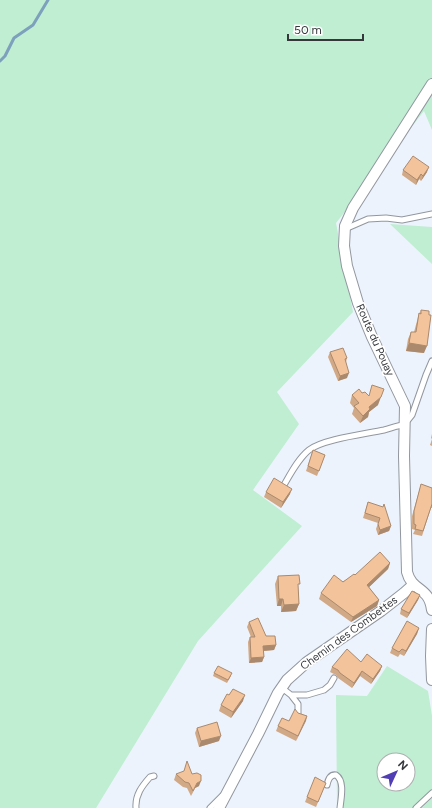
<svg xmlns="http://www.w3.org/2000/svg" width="432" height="808" font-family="Figtree,sans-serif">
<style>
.green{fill:#bfeed2;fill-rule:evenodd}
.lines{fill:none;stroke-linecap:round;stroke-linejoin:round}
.stream{stroke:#7da0bd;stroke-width:3}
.service-casing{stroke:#92979f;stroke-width:7}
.minor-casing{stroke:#92979f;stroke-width:12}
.service{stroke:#fff;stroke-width:5}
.minor{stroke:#fff;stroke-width:10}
.wall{fill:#d1a986}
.shaded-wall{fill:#aa896d}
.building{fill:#f3c49c;stroke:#aa896d}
.labels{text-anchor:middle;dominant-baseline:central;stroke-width:3.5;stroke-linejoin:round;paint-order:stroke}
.street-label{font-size:11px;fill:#35373b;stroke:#fff}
</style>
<rect width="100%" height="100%" fill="#edf3fc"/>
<!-- green -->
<path class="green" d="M0 0H432V130L424 111 336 223 353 312 277 392 299 424 253 490 302 526 198 641 96 808H0Z
M390 224 432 227V264Z
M387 666 428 691 432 716V808H337L336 695 367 696ZM384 760H408V784H384Z"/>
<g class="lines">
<!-- stream -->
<path class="stream" d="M0 61 5 56 14 38 33 25 48 0"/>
<!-- service casing -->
<g class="service-casing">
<path id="service" d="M345 229 368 219 386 218 402 220 432 214
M405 420H408L412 415 426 375 432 361
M284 485C291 473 298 459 309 450 323 439 366 434 384 430 392 428 397 425 405 425
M282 688 291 695H307L324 690 330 685 334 678
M291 695 298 704V714
M327 785C328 780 330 774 336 775 345 781 341 798 340 808
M136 808C135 795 142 786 150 777L154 776
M210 808 222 796
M416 808 432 793"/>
</g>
<!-- minor casing -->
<g class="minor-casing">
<path id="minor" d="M432 84 353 208 345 226 344 246 347 266 358 303 372 337 405 406 404 456 407 572C412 592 429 586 432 610
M432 629 431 656 432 680
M219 808 258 734 278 693 287 680 307 662 381 611 404 593 413 585"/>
</g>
<!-- service -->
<use href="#service" class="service"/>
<!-- minor -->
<use href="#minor" class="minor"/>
</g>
<!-- wall -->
<path class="wall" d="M403 170 427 172 421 181 419 179 416 185 402 175Z
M421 310 424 353 406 351 408 339 411 332H414L417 321 419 313H420Z
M330 352 347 358 346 362 347 378 338 381 328 357Z
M362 393 369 396 378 405 369 412 368 417 360 423 352 414 354 408 350 403 352 395Z
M432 434V446L430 445 432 439 431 438Z
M313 450 325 455 317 476 306 471Z
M421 484 432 488V508H431L422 536 413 534 415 530 412 529V516Z
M266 492 290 494 281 508 264 497Z
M368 502 391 526 389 531 378 535 376 529 378 523 363 518Z
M390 563 388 569 369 587 379 600 377 606 351 622 319 599 321 593 355 575Z
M278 576 298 589 299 604 296 611 281 612V606H277L275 584Z
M420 595 418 600 407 618 400 614 401 609Z
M249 622 276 645 274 650 264 651V657L262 662 249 663 248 642 250 637H251L247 627Z
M419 628 417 634 404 656 400 654 398 657 390 653 392 648Z
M361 662 382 666 380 671 371 684 360 676 352 688 338 678 336 675 330 672 332 667Z
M214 673 231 676 227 683 213 676Z
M243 701 231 718 219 711 221 705Z
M298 713 307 716 296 741 276 731 278 726 289 721Z
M197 728 219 741 199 747 195 733Z
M176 774H192L199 786 195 788 191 796 187 788 183 787 174 780Z
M326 783 316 807 305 802 307 797Z"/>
<!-- shaded-wall -->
<path class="shaded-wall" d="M429 167 427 172 421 181 423 176Z
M421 174 419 179 416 185 417 180Z
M409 343 427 346 424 353 406 351Z
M349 373 347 378 338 381 340 376Z
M381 397 378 405 369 412 368 417 360 423 363 416 369 407Z
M292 489 290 494 281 508 283 502Z
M391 526 389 531 378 535 380 530Z
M390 563 388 569 365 591 367 585Z
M420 595 418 600 407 618 409 613Z
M279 599H283L281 606H277Z
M379 600 377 606 351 622 353 617Z
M299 604 296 611 281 612 284 605Z
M419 628 417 634 404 656 406 651Z
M276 645 274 650 262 651 263 646Z
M264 657 262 662 249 663 251 658Z
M382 666 380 671 371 684 373 679Z
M362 671 360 676 352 688 354 683Z
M245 695 243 701 231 718 233 712Z
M307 716 306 721 296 741 298 736Z
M221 736 219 741 199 747 201 741Z
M201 781 199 786 195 788 191 796 197 783Z"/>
<!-- building -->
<path class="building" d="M413 156 429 167 423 176 421 174 417 180 403 170Z
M421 310 429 311V315H431L427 346 409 343 411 332H416L419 313 421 314Z
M343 348 347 358 345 359 349 373 340 376 330 352Z
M372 385 384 389 381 397 369 407 370 409 363 416 354 406 359 403 352 395 359 389 362 393 365 392 369 396Z
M313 450 325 455 319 471 308 466Z
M274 478 292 489 283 502 266 492Z
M421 484 432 488V504L423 531 415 529 416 525 414 524V511Z
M368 502 383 507 384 504 391 526 380 530 378 524 380 518 365 513Z
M380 552 390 563 367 585 379 600 353 617 321 593 334 575 343 582 354 574 355 575Z
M299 575 300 584H298L299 604 284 605 283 599H279L278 576Z
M412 591 420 595 409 613 401 609Z
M258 618 266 636H275L276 645 263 646 264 657 251 658 250 637H255L249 622Z
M407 621 419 628 406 651 402 649 399 652 392 648Z
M347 649 361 662 367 654 382 666 373 679 362 671 354 683 340 673 338 670 332 667Z
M218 666 232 673 228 680 214 673Z
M233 689 245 695 233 712 221 705 227 694 229 695Z
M295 709 298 713 307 716 298 736 278 726 282 718 289 721Z
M217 722 221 736 201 741 197 728Z
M187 761 192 774 197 773 201 775V781L197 783 193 791 189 783 185 782 176 774 184 771Z
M315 777 326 783 318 802 307 797Z"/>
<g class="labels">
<!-- street labels -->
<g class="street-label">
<text transform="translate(375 340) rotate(66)">Route du Pouay</text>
<text transform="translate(349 633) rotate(-36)">Chemin des Combettes</text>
</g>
</g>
<!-- north arrow -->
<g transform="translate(396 772) rotate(46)"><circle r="19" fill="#ffffff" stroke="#aeafb1"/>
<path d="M0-3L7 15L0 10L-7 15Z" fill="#513eb5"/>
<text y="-6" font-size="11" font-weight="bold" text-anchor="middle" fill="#35373b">N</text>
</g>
<!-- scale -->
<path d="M288 34v6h75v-6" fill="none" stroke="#35373b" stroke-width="2"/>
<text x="294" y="34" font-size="12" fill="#35373b" stroke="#ffffff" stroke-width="3" paint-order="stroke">50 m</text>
</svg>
